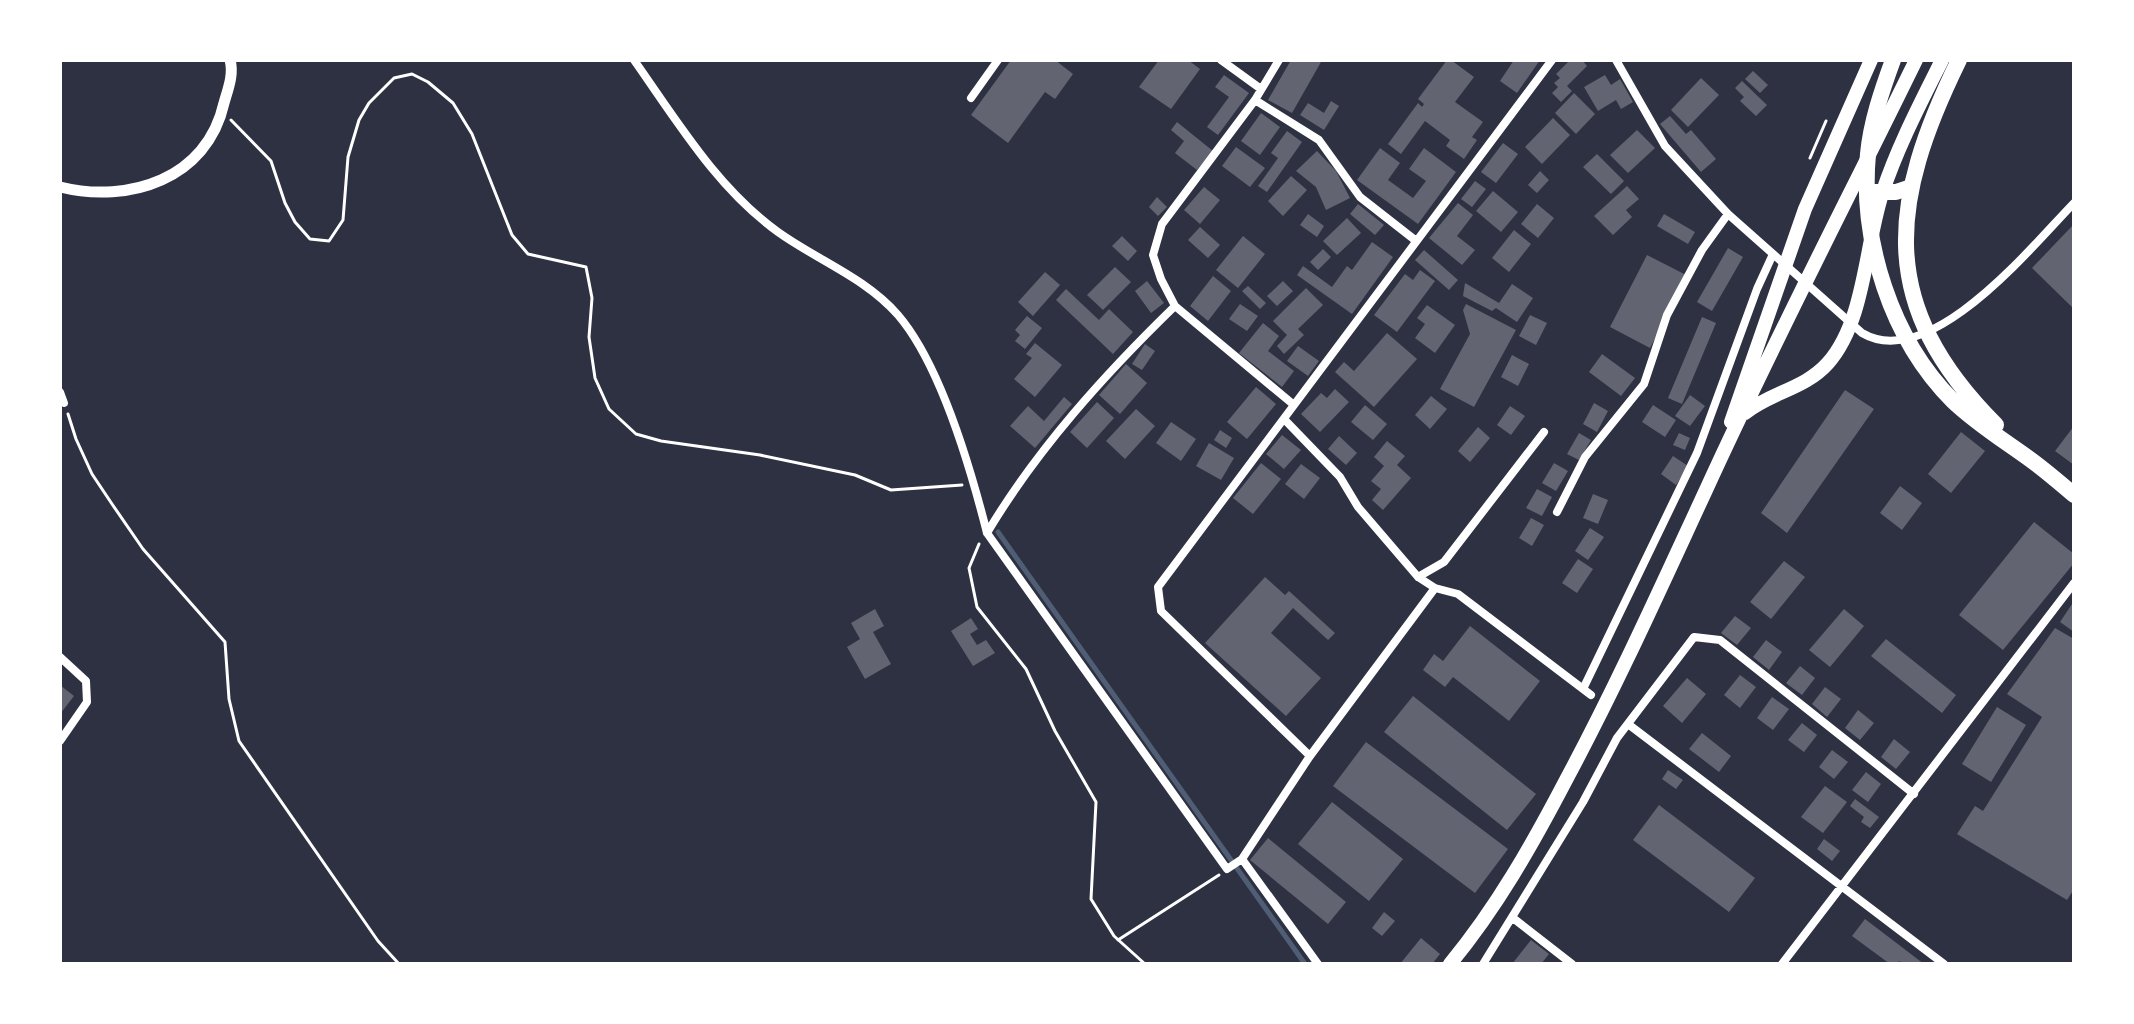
<svg xmlns="http://www.w3.org/2000/svg" width="2134" height="1024" font-family="Manrope,sans-serif">
<style>
.lines{fill:none;stroke-linecap:round;stroke-linejoin:round}
.stream{stroke:#4f5d75;stroke-width:5}
.building{fill:#626471}
.path{stroke:#fff;stroke-width:3}
.minor{stroke:#fff;stroke-width:8}
.tertiary{stroke:#fff;stroke-width:11}
.primary{stroke:#fff;stroke-width:14}
.trunk{stroke:#fff;stroke-width:16}
</style>
<rect width="100%" height="100%" fill="#2d3142"/>
<g class="lines">
<!-- stream -->
<path class="stream" d="M998 532 1305 964"/>
</g>
<!-- building -->
<path class="building" d="M1011 60H1055L1073 74 1055 99 1045 92 1008 143 971 115Z
M1159 60H1188L1200 69 1171 109 1139 87Z
M1291 60 1321 62 1292 113 1268 100Z
M1447 60H1451L1474 77 1455 102 1483 122 1472 137 1477 140 1464 159 1446 146 1450 140 1425 121 1401 154 1388 144 1418 103 1422 107 1424 104 1418 99Z
M1514 60H1540L1517 93 1500 81Z
M1570 60H1582L1587 66 1567 86 1572 91 1561 102 1552 93 1558 87 1554 83 1560 78 1556 74Z
M1753 71 1768 85 1760 93 1745 79Z
M1224 75 1249 93 1218 135 1207 127 1229 97 1215 87Z
M1605 75 1611 85 1620 79 1633 102 1621 109 1616 100 1598 111 1584 87Z
M1701 78 1719 95 1688 127 1671 110Z
M1742 81 1767 105 1756 116 1740 101 1744 97 1735 88Z
M1574 93 1595 114 1576 134 1555 113Z
M1331 101 1339 106 1324 130 1300 115 1308 103 1324 113Z
M1261 113 1280 127 1260 155 1241 141Z
M1670 116 1686 134 1691 130 1716 159 1701 172 1660 124Z
M1553 118 1570 135 1542 164 1525 147Z
M1177 122 1213 151 1197 170 1175 153 1184 141 1171 130Z
M1637 130 1655 148 1628 173 1610 155Z
M1287 131 1302 142 1267 192 1258 186 1278 158 1271 153Z
M1503 143 1518 154 1496 183 1481 172Z
M1236 147 1265 168 1250 187 1222 166Z
M1380 148 1400 163 1388 180 1413 198 1426 181 1409 169 1424 148 1456 172 1418 224 1357 180Z
M1317 151 1336 171 1350 198 1326 210 1316 187 1296 171Z
M1597 154 1624 181 1611 194 1583 167Z
M1540 171 1549 180 1537 193 1528 185Z
M1291 176 1307 190 1283 216 1268 201Z
M1475 181 1486 189 1472 207 1461 199Z
M1627 186 1639 199 1626 210 1632 217 1613 235 1594 216Z
M1204 187 1220 200 1200 224 1184 210Z
M1493 191 1518 212 1501 232 1476 211Z
M1157 197 1167 207 1158 216 1149 207Z
M1458 203 1473 215 1457 236 1475 250 1462 265 1429 238Z
M1358 204 1384 225 1375 235 1350 214Z
M1537 204 1554 218 1538 238 1521 224Z
M1308 214 1324 226 1317 237 1300 225Z
M1664 214 1695 232 1688 244 1657 226Z
M1347 218 1361 233 1337 255 1323 241Z
M2074 224V309L2032 268Z
M1200 227 1220 245 1208 258 1188 240Z
M1514 230 1531 244 1509 272 1492 258Z
M1122 236 1137 251 1128 261 1112 246Z
M1243 236 1265 254 1238 288 1216 270Z
M1372 242 1393 257 1352 314 1297 275 1303 266 1332 287 1347 266 1352 270Z
M1728 248 1743 257 1712 311 1697 302Z
M1323 249 1331 257 1318 270 1310 262Z
M1424 250 1458 280 1449 290 1415 260Z
M1647 255 1688 276 1650 348 1610 327Z
M1115 267 1131 282 1103 310 1087 295Z
M1420 270 1435 281 1397 332 1374 315 1405 274 1413 280Z
M1045 272 1060 285 1033 316 1018 302Z
M1213 276 1231 291 1208 321 1190 306Z
M1147 281 1164 303 1151 313 1135 291Z
M1283 281 1293 291 1277 306 1267 296Z
M1465 283 1499 303 1512 284 1533 298 1517 322 1496 308 1492 311 1463 296Z
M1248 286 1266 303 1260 309 1242 291Z
M1306 288 1323 305 1298 329 1304 335 1284 354 1277 346 1287 335 1273 321Z
M1066 289 1099 320 1109 309 1133 332 1113 354 1056 300Z
M1240 304 1258 316 1247 331 1229 319Z
M1466 304 1516 330 1474 407 1440 389 1470 334 1463 310Z
M1427 305 1455 325 1435 353 1415 338 1425 324 1417 318Z
M1530 315 1547 323 1536 345 1519 336Z
M1027 316 1042 328 1025 349 1015 341 1020 335 1015 330Z
M1702 317 1716 323 1682 404 1668 398Z
M1263 323 1279 336 1268 351 1294 371 1282 387 1239 353Z
M1387 333 1417 359 1374 407 1335 372 1344 362 1354 371Z
M1035 343 1062 365 1035 397 1014 379 1032 358 1026 354Z
M1145 344 1155 351 1142 370 1132 364Z
M1298 346 1319 361 1308 376 1287 361Z
M1602 354 1635 378 1621 396 1589 372Z
M1512 355 1529 364 1518 386 1501 377Z
M1126 364 1147 383 1120 414 1099 395Z
M1256 387 1276 404 1247 439 1227 422Z
M1335 389 1349 402 1320 432 1301 414 1321 393 1327 398Z
M1845 390 1874 409 1787 533 1761 513Z
M1690 395 1705 406 1690 426 1675 416Z
M1431 396 1447 409 1430 429 1415 415Z
M1064 397 1072 404 1035 448 1010 426 1028 406 1044 421Z
M1097 402 1114 418 1087 448 1070 432Z
M1594 403 1608 411 1597 432 1583 424Z
M1365 405 1387 424 1373 440 1351 422Z
M1653 405 1676 420 1665 437 1642 422Z
M1510 406 1525 416 1511 435 1497 425Z
M1136 409 1155 426 1125 459 1106 441Z
M1171 422 1196 439 1181 461 1156 443Z
M2074 426V465L2055 451Z
M1478 427 1490 438 1470 462 1458 451Z
M1220 430 1232 438 1226 448 1214 440Z
M1961 432 1985 451 1951 493 1928 474Z
M1579 433 1591 440 1579 460 1567 454Z
M1679 433 1690 438 1685 450 1673 445Z
M1282 435 1301 450 1284 469 1266 454Z
M1339 436 1357 453 1346 465 1328 449Z
M1387 441 1405 456 1397 465 1411 478 1383 510 1372 500 1381 489 1371 481 1384 466 1374 457Z
M1209 443 1234 458 1221 480 1196 466Z
M1673 456 1688 466 1676 485 1661 474Z
M1261 463 1281 479 1253 514 1233 498Z
M1554 463 1568 471 1556 491 1542 483Z
M1301 464 1320 478 1304 499 1285 484Z
M1900 486 1922 503 1902 530 1880 513Z
M1537 489 1552 497 1542 516 1526 508Z
M1593 494 1608 500 1598 524 1583 518Z
M1531 518 1544 525 1532 546 1519 538Z
M2034 522 2074 554V563L2003 650 1959 615Z
M1590 528 1604 537 1588 560 1575 551Z
M1578 559 1593 569 1577 593 1562 583Z
M1784 561 1805 577 1771 619 1750 602Z
M1265 577 1285 595 1289 591 1335 633 1328 640 1293 608 1271 633 1321 678 1286 716 1205 643Z
M2074 601V632L2060 622Z
M875 609 884 626 873 632 891 664 865 679 847 647 860 639 851 623Z
M1844 609 1864 626 1830 667 1809 650Z
M1735 616 1751 628 1737 645 1721 633Z
M971 618 978 629 970 634 977 645 986 640 995 653 973 666 951 631Z
M1470 626 1540 681 1509 721 1453 677 1445 687 1423 670 1434 654 1443 661Z
M2055 628 2074 639V889L2067 900 1957 834 1975 806 1983 811 2042 717 2007 694Z
M1886 639 1956 695 1942 713 1871 656Z
M1766 640 1782 652 1769 670 1753 657Z
M1800 666 1815 678 1802 695 1786 683Z
M1740 675 1756 687 1740 708 1724 695Z
M1687 678 1706 694 1682 723 1663 706Z
M60 685 74 696 60 714Z
M1825 687 1841 699 1827 717 1812 704Z
M1413 696 1536 794 1507 830 1384 732Z
M1772 697 1789 709 1773 730 1757 718Z
M1997 707 2026 725 1991 782 1962 764Z
M1858 710 1874 723 1860 740 1845 728Z
M1802 723 1817 735 1804 752 1788 740Z
M1702 733 1731 756 1719 772 1689 749Z
M1894 739 1910 752 1896 769 1881 757Z
M1366 742 1508 849 1475 893 1333 786Z
M1832 750 1848 762 1834 779 1819 767Z
M1668 770 1683 780 1676 789 1662 779Z
M1866 772 1881 784 1868 802 1852 790Z
M1825 786 1847 802 1823 833 1801 817Z
M1855 799 1879 817 1870 828 1861 822 1864 817 1850 806Z
M1332 802 1403 859 1369 901 1298 844Z
M1659 805 1755 878 1729 912 1633 840Z
M1268 838 1346 902 1328 924 1250 860Z
M1824 839 1840 851 1832 861 1817 849Z
M1384 912 1395 921 1382 936 1372 928Z
M1865 919 1924 964H1904L1899 961 1897 964H1890L1852 936Z
M1421 938 1440 954 1432 964H1400Z
M1531 940 1549 954 1541 964H1512Z"/>
<g class="lines">
<!-- path -->
<path class="path" d="M231 120 271 161 285 203 295 222 310 239 329 241 343 220 348 157 359 120 369 103 394 78 412 74 428 82 453 103 472 134 512 235 528 254 586 267 592 298 589 337 595 378 609 409 636 434 661 441 760 455 855 475 891 490 962 485
M1810 158 1826 121
M68 414 76 439 92 474 112 504 143 549 225 642 229 699 239 741 378 941 399 964
M979 544 969 568 977 607 1026 669 1055 731 1096 802 1091 899 1114 936 1145 964
M1118 940 1219 875"/>
<!-- minor -->
<path class="minor" d="M634 60C677 121 717 188 778 232 817 260 866 278 898 315 940 364 971 470 987 533L1227 869 1242 859 1318 964
M1221 60 1261 89
M1279 60 1255 100 1162 224 1153 255 1161 279 1175 306 1294 405
M1616 60 1665 146 1728 214 1862 333C1930 373 2032 246 2074 203
M971 98 998 60
M1255 100 1319 140 1360 197 1415 240
M60 392 64 403
M1284 419 1340 477 1358 507 1418 577 1435 588 1458 594 1591 695
M1557 512 1585 457 1644 384 1667 315 1702 250 1728 214
M987 533C1037 449 1105 374 1175 306
M1418 577 1444 562 1544 432
M60 657 86 681 87 702 60 741
M1583 689 1697 453 1757 289 1773 254
M1628 724 1944 964
M1310 756 1161 611 1158 587 1552 60
M1242 859 1310 756 1435 588
M1513 918 1572 964
M1483 964 1583 802 1617 738 1694 637 1720 640 1914 794
M1782 964 2074 583"/>
<!-- tertiary -->
<path class="tertiary" d="M60 187C129 204 207 179 224 103 228 89 234 74 230 60"/>
<!-- primary -->
<path class="primary" d="M1745 413C1771 392 1805 389 1828 363 1865 321 1865 246 1882 194 1897 148 1920 104 1942 60
M1731 422 1805 209 1871 60
M1450 964C1497 907 1532 845 1566 780 1617 685 1661 587 1706 490 1772 345 1846 203 1916 60"/>
<!-- trunk -->
<path class="trunk" d="M1893 60C1882 90 1871 122 1868 154 1860 241 1891 339 1953 401 1977 424 2005 441 2031 460 2046 471 2060 483 2074 495
M1959 60C1889 203 1876 305 1996 425
M1868 192H1896L1911 187"/>
</g>
<!-- border -->
<rect width="2134" height="1024" fill="none" stroke="#ffffff" stroke-width="124"/>
</svg>
